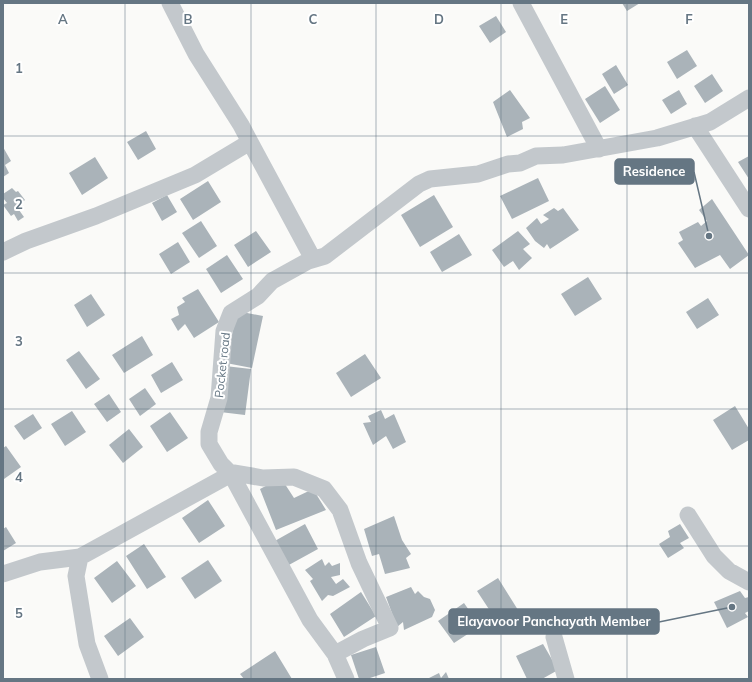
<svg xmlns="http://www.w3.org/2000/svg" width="752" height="682" font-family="Mulish,sans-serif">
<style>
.building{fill:#aab3b9}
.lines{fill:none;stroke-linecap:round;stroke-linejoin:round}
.minor{stroke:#c3c8cc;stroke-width:17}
.grid{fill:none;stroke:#657683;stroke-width:1;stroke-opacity:0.55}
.labels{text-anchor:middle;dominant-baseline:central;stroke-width:4;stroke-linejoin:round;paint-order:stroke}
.street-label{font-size:12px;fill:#657683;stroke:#fff}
.grid-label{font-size:13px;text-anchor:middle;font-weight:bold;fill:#657683;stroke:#fff;stroke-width:4;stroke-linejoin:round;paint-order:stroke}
.leader{fill:none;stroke:#657683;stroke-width:1.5}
.callout-dot{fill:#657683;stroke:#fff;stroke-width:1.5}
.callout{fill:#657683;stroke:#657683;stroke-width:1.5}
.callout-label{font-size:13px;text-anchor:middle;font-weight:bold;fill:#fff}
</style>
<rect width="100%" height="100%" fill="#fafaf8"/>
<!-- building -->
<path class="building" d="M622 3H640L627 11Z
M496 16 506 32 490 43 479 26Z
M687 50 697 66 677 79 667 62Z
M616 65 628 85 614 94 602 74Z
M712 74 723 91 705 103 694 86Z
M605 86 620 110 600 123 585 99Z
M510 90 530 118 522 122 523 129 507 137 493 102Z
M679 90 687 104 671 114 662 100Z
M146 131 156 149 138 160 127 142Z
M3 147 11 161 5 165 9 173 3 177Z
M749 156V179L738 162Z
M95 157 108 178 82 195 69 173Z
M538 178 549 201 512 219 500 196Z
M208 181 221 202 193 220 180 199Z
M12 188 16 192 18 191 25 200 20 204 23 208 19 210 24 217 18 221 14 214 11 216 3 205 7 203 3 198V194Z
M167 195 177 212 162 221 152 203Z
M434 195 453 227 420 247 401 215Z
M712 199 749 255 730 269 720 255 695 268 678 243 683 240 679 232 698 222 701 226 707 221 699 210Z
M554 208 558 211 563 208 579 230 550 249 547 244 544 248 535 241 526 228 537 218 541 224 549 219 543 215Z
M201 221 217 246 199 258 182 233Z
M256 231 271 252 248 267 234 245Z
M518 231 530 244 523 249 532 258 519 270 513 261 504 267 492 250Z
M459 234 472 255 442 272 430 252Z
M178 242 190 262 171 274 159 254Z
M227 255 243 279 221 293 206 269Z
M588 277 602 299 575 316 561 294Z
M198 289 219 322 194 338 185 324 178 331 171 319 179 315 177 307 185 302 182 298Z
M91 294 105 315 87 327 74 305Z
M708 298 719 315 697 329 686 312Z
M237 311 263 316 252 368 226 363Z
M142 336 153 355 124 373 112 355Z
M79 351 100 379 86 389 66 360Z
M365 354 381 378 351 397 336 373Z
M172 362 183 380 161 393 151 375Z
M225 366 251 369 245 415 220 412Z
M145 388 156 404 140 416 129 399Z
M109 394 121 412 107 422 94 404Z
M735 406 749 429V440L732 450 713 420Z
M381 410 385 419 394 414 406 442 393 449 386 436 373 445 363 423 371 422 368 416Z
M72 411 86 432 65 446 51 424Z
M170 412 188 438 167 452 150 426Z
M33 414 42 428 24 440 14 426Z
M129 429 143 447 123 463 109 445Z
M6 446 21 467 4 479 3 448Z
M281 478 294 498 313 489 326 510 276 530 260 489Z
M208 500 225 526 199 543 182 518Z
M394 516 402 540 411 554 406 558 410 568 385 574 379 554 372 556 364 529Z
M305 524 318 549 287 566 273 542Z
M680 524 689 538 680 543 684 548 668 558 659 544 670 537 668 531Z
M6 527 16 543 3 551V529Z
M144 544 166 577 147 589 126 556Z
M322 559 325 566 329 562 332 566 340 563V575L331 577 336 584 343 579 350 587 333 596 328 595 322 601 310 581 313 579 305 570Z
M208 560 222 581 195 599 181 578Z
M117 561 136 586 112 603 94 578Z
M498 578 518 610 498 623 477 591Z
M411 587 415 594 418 591 424 597 430 599 435 610 432 617 404 630 403 622 397 627 386 597Z
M740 591 745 598 749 597V611L745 613 748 617 727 628 714 602Z
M361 592 376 616 344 637 330 614Z
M464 603 480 626 454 643 438 621Z
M130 618 144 637 118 656 104 636Z
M543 644 558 670 542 679H527L516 656Z
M376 647 385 673 367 679H359L351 655Z
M275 651 292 679H244L240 674Z
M446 672 449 679H427L439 673 441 678Z"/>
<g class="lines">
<!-- minor -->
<path class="minor" d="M521 3 599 149
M695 126 749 209
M250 142 313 259
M3 252 26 241 96 216 195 175 250 142 241 125 196 54 170 3
M688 515 714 556 729 571 749 582
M80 557 76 576 87 644 100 679
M3 574 40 562 80 557 231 474 310 620 335 654
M554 637 566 679
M346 679 335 654 363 639 390 628 359 563 340 510 324 489 294 477 263 478 235 473 231 474 221 464 209 444V432L219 398 224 331 231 313 258 296 272 281 308 261 325 256 419 184 430 179 478 174 508 164 520 163 536 156 563 155 657 138 710 122 749 98"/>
</g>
<!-- grid -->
<path class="grid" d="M125 3V679M251 3V679M376 3V679M501 3V679M627 3V679M3 136H749M3 273H749M3 409H749M3 546H749"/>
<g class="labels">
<!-- street labels -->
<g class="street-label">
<text transform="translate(222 365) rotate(-84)">Pocket road</text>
</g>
</g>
<g class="grid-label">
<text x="63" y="24">A</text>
<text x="188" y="24">B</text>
<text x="313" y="24">C</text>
<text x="439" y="24">D</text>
<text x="564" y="24">E</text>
<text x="689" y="24">F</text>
<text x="19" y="73">1</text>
<text x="19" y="209">2</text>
<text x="19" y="346">3</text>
<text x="19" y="482">4</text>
<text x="19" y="618">5</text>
</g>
<!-- callouts -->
<path class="leader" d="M709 236L694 172M732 607L659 622"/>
<g class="callout-dot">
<circle cx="709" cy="236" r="4"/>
<circle cx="732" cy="607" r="4"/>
</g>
<g class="callout">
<rect x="615" y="159" width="79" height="25" rx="4"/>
<rect x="449" y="609" width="210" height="25" rx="4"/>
</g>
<g class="callout-label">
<text x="654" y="176">Residence</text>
<text x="554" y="626">Elayavoor Panchayath Member</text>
</g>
<!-- border -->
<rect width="752" height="682" fill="none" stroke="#657683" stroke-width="8"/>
</svg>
